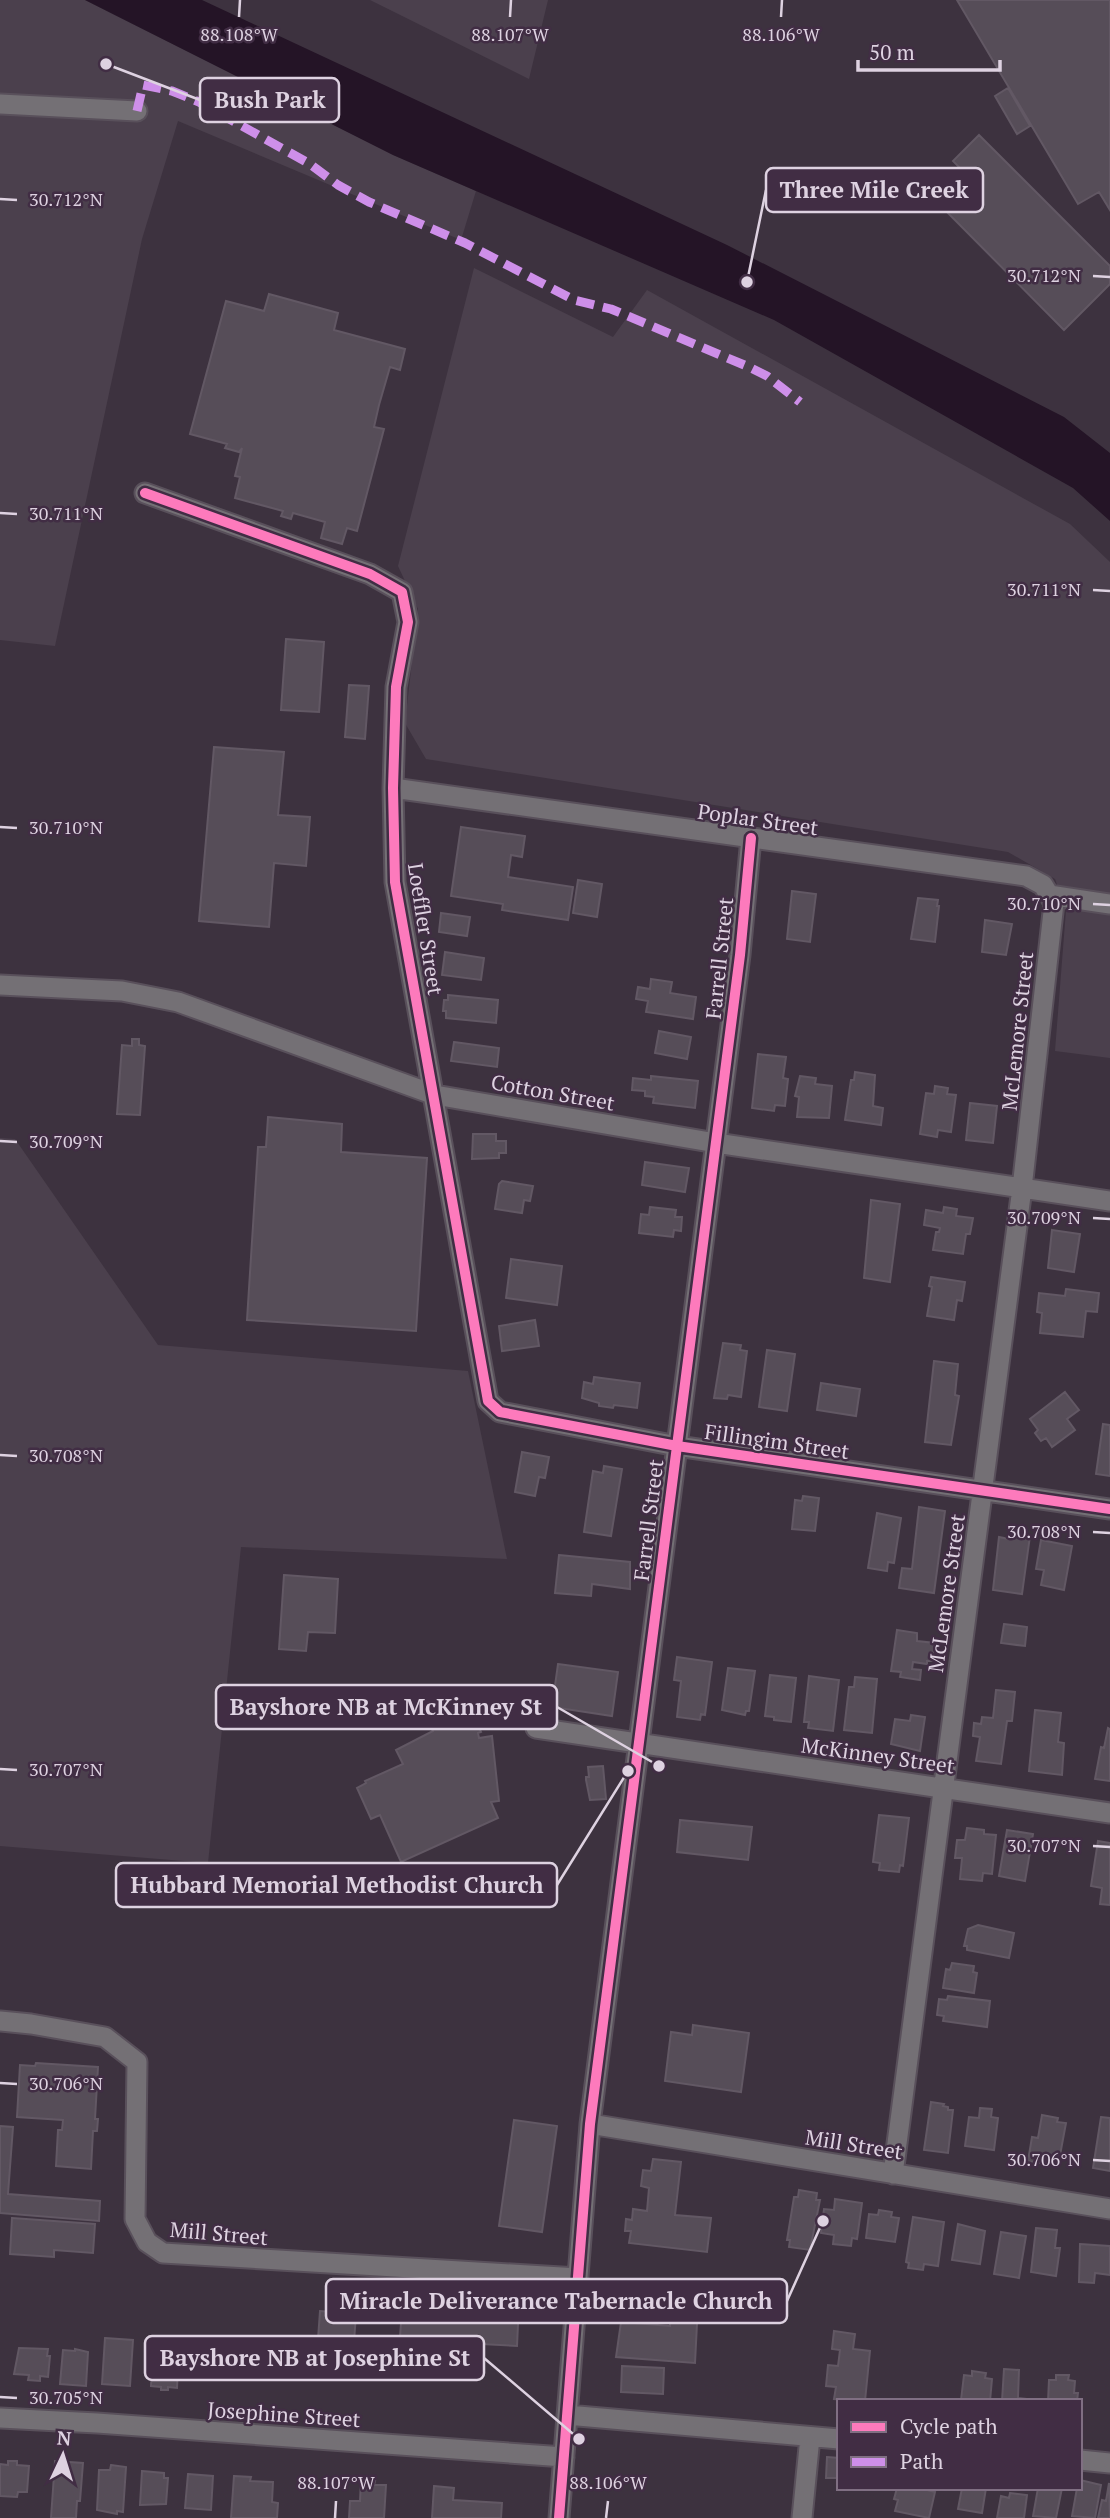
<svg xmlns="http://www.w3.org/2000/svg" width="1110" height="2518" font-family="'PT Serif',serif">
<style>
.green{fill:#4b404d}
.water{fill:#241426}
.building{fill:#564d58;stroke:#625864;stroke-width:2}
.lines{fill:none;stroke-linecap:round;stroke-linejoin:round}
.street-casing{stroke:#59505b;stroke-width:23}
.street{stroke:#747075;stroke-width:19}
.quiet{stroke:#ce8fe9;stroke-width:9;stroke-dasharray:18 9;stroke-linecap:butt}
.cycleway-casing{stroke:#412d44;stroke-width:15}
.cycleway{stroke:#fd7abc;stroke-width:10}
.ticks{fill:none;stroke:#ded2e1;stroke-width:2.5}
.labels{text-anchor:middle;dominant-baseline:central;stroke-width:5;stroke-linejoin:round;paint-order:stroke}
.street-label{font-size:21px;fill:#ded2e1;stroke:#412d44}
.ticks-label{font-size:18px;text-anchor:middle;fill:#ded2e1;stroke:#412d44;stroke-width:5;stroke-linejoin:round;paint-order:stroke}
.leader{fill:none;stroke:#ded2e1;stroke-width:2.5}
.callout-dot{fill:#ded2e1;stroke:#412d44;stroke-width:2.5}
.callout{fill:#412d44;stroke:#ded2e1;stroke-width:2.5}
.callout-label{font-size:23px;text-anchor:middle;font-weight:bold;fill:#ded2e1}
</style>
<rect width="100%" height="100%" fill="#3d323f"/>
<!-- green -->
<path class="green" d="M0 0H85L393 155 476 191 461 240 178 121 142 239 55 646 0 640Z
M370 0H548L529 79Z
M474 268 613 337 647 290 1070 524 1110 562V1058L1055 1051 1066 910 1055 879 1008 852 426 759 405 723 418 609 398 566Z
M0 1138 15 1139 158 1345 468 1371 507 1559 241 1547 208 1863 0 1846Z"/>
<!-- water -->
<path class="water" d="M85 0H202L727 245 1064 417 1110 453V521L1073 488 774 320 393 155Z"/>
<!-- building -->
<path class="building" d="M957 0H1110V210L1099 192 1078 204Z
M1008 88 1030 126 1017 134 995 96Z
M979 135 1110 266V284L1064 330 936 201 965 173 953 161Z
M269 294 338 313 334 330 405 349 400 370 390 367 379 405 374 427 384 429 357 531 347 528 342 544 321 538 325 522 293 513 291 519 281 516 283 511 235 498 240 477 235 476 242 448 239 452 225 448 227 444 190 434 226 301 264 311Z
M286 639 324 642 319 712 281 710Z
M349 685 369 686 365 739 345 737Z
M214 747 284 752 278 815 310 817 306 866 274 863 269 927 199 921Z
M461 827 525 836 522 857 511 855 508 877 573 887 568 920 502 910 503 904 451 896Z
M578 880 602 884 597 917 573 913Z
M792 891 816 894 810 942 787 939Z
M918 898 938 900 937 906H939L935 942 911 939Z
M441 913 470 917 467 936 439 932Z
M985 920 1012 924 1006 955 982 952Z
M445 952 484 958 481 980 442 975Z
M651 979 672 982 670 993 696 997 693 1019 646 1012 648 1001 636 999 638 987 650 989Z
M448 995 498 1000 496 1023 446 1018V1011H443L444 1000H448Z
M659 1031 691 1037 687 1059 655 1053Z
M132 1039H139V1045L145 1046 140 1115 117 1114 122 1045 132 1046Z
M454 1042 499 1048 497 1067 451 1061Z
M758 1054 786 1057 783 1078 788 1079 785 1106 775 1105 774 1111 752 1108Z
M855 1072 875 1075 873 1106 883 1108 881 1125 845 1120 851 1080H854Z
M651 1076 698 1081 695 1108 653 1103 654 1097 645 1096V1091L632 1090 633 1078 651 1080Z
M800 1076 816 1078 815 1084 832 1086 829 1118 797 1117 799 1097 795 1096Z
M935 1086 948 1088 947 1094 956 1095 951 1132 938 1130 937 1137 920 1134 926 1093 934 1094Z
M970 1103 997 1106 993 1143 966 1140Z
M268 1117 342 1124 341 1152 427 1158 416 1331 247 1320 258 1147H266Z
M473 1134H496V1141H506V1153H499V1158L472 1159Z
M645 1162 689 1168 685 1192 642 1185Z
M502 1181 533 1186 530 1201 524 1200 522 1213 495 1209 499 1184Z
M871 1200 900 1204 890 1282 864 1278Z
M650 1207 676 1210 675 1217H682L681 1231 674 1230 673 1237 639 1233 641 1214 649 1215Z
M944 1207 957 1209 956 1216 973 1218 970 1234H966L963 1254 933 1250 936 1232H939L940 1228 924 1225 926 1210 943 1213Z
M1052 1230 1080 1234 1074 1272 1048 1268Z
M511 1259 562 1266 557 1305 506 1298Z
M931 1277 965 1282 962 1301 957 1300 954 1320 927 1316 932 1287 929 1286Z
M1066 1289 1099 1293 1097 1312 1086 1311 1083 1337 1040 1333 1042 1313 1037 1312 1039 1293 1065 1296Z
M535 1320 539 1346 502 1351 499 1326Z
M723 1343 741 1345 740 1350 747 1351 741 1397 728 1395 727 1399 714 1398Z
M767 1350 795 1354 787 1411 759 1407Z
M934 1361 958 1364 955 1395 959 1396 951 1445 925 1442Z
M594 1377 640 1383 637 1408 614 1405 613 1408 599 1406V1403L582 1398 584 1382 593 1384Z
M821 1383 860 1389 856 1416 817 1410Z
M1065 1392 1079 1410 1067 1419 1075 1430 1052 1447 1046 1438 1041 1441 1035 1433 1038 1430 1030 1419Z
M1103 1424 1110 1425V1476L1096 1474Z
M522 1452 549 1457 545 1478 539 1477 535 1496 515 1492Z
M604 1466 622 1469 611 1536 584 1532 593 1471 603 1473Z
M803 1496 819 1498 815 1531 792 1529 795 1500 802 1501Z
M919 1507 945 1511 934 1593 899 1588 902 1568 912 1569Z
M877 1513 901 1518 894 1563 888 1562 887 1571 868 1568Z
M1010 1534 1030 1536 1022 1594 993 1590 999 1537 1009 1539Z
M1041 1540 1072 1546 1064 1590 1041 1585 1044 1570 1036 1569Z
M559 1555 630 1562V1589L592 1584 591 1596 555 1593Z
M284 1575 338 1579 335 1633 308 1632 306 1651 279 1649Z
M1004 1624 1027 1627 1025 1646 1001 1643Z
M897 1630 917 1633V1641L935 1643 932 1661H927V1664L913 1662 912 1669 921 1670 920 1680 900 1677 901 1672 891 1671Z
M677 1657 712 1662 705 1715 701 1714 700 1720 677 1717 681 1681 674 1680Z
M558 1664 618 1672 612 1716 552 1707Z
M728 1668 755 1671 749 1711H746L745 1715 722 1710Z
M770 1675 796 1678 791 1722 774 1720V1717L765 1716Z
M809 1676 839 1680 833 1731 808 1728 809 1722H804Z
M855 1677 877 1679 872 1733 844 1730 849 1687H854Z
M996 1690 1015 1692 1012 1721H1007L1001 1764 976 1761 980 1737 973 1736 974 1723 981 1724 982 1717 993 1718Z
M466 1698 481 1732 478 1733 479 1738 492 1736 499 1801 491 1802 498 1818 401 1862 380 1815 371 1819 357 1788 366 1783 365 1781 403 1764 396 1750 433 1731 426 1716Z
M1035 1710 1061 1713 1058 1742 1064 1743 1062 1775 1029 1771Z
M911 1715 925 1717 920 1751 891 1744 895 1719 910 1721Z
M1108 1728 1110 1729V1781L1095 1779 1101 1747 1104 1748Z
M603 1766 606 1799 590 1800 586 1780V1777H589L588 1767Z
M879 1815 909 1818 903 1866 900 1865 899 1872 879 1870 880 1863 873 1862Z
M680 1820 752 1827 748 1860 677 1852Z
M967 1828 984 1830V1834L996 1835 992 1874 983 1873 982 1881 960 1879 962 1858H955L957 1840H965Z
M1007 1830 1033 1834 1025 1881 999 1876Z
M1098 1841 1110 1843V1905L1100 1904 1102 1888 1091 1886Z
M978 1925 1014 1933 1009 1958 967 1950V1946H964L968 1929Z
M952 1963 974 1966 973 1972 977 1973 974 1993 943 1988 946 1969 950 1970Z
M948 1996 990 2001 987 2027 943 2021 944 2016 937 2015 939 1999 947 2000Z
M693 2025 749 2033 741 2092 665 2081 671 2032 692 2035Z
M36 2063 98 2067 95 2119H98L97 2131H93L91 2169 56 2166 58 2130H62L63 2120 17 2117 20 2065 35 2066Z
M931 2102 944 2104 943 2106 948 2107V2110H953L948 2153 924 2150Z
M980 2108 992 2109 991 2117 998 2118 994 2150 965 2146 969 2117 979 2118Z
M1042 2115 1058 2118 1057 2122 1066 2123 1058 2166 1028 2161 1032 2137 1038 2138Z
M1101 2117 1110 2118V2171L1093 2168Z
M514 2120 557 2126 542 2232 499 2226Z
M0 2126 13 2127 8 2194 100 2201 99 2221 0 2213Z
M653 2159 681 2162 675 2215 711 2218 707 2252 629 2243 631 2231H625L626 2219 632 2220 633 2209 647 2211 649 2188 641 2186 643 2170 651 2171Z
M799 2190 817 2193 816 2200H820L810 2250 789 2247 790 2240H787L794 2197H798Z
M835 2199 862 2203 857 2239 852 2238 851 2246 833 2244 834 2235 821 2233 824 2209 834 2210Z
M879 2210 892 2212 891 2217 899 2218 895 2242 866 2238 869 2214 878 2215Z
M913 2217 944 2222 938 2266 924 2264 923 2270 908 2268 909 2263 906 2262Z
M12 2218 95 2224 93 2253 54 2250V2257L10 2254Z
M958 2224 985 2231 980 2264 952 2260Z
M1036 2228 1057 2230 1055 2248H1060L1056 2276 1031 2272Z
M1001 2232 1026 2236 1019 2278 994 2274Z
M1080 2244 1110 2246V2275L1095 2273 1094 2283 1079 2282Z
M670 2282 699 2284 695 2363 616 2357 621 2322 670 2326Z
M403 2295 519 2303 517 2346 481 2344 480 2364 411 2360 413 2338 400 2337Z
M320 2311 356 2314 353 2356 317 2353Z
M834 2331 855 2334 853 2349 870 2351 865 2401 834 2399 836 2387 826 2386 828 2365 838 2366 840 2350 832 2349Z
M105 2338 133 2340 130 2386 102 2384Z
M153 2347 179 2348 177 2388 168 2387V2390H161V2387L151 2386Z
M19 2348 48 2349 47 2356H50L48 2377 40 2376V2381L28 2380 29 2375 14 2374Z
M75 2349 88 2352 86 2386 60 2384 63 2350 75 2351Z
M622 2366 664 2368 663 2394 621 2392Z
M1004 2369 1019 2370 1018 2398 1026 2399V2401H1002Z
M972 2371 986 2373 985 2378 992 2379 990 2401H958L961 2400 964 2375 972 2376Z
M1056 2375H1069L1068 2380 1075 2381 1074 2393H1078L1077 2401H1048L1049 2380H1056Z
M827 2457 839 2458V2478H826Z
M8 2461H17V2465L29 2466 27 2492H18L17 2497 0 2496V2464L8 2465Z
M55 2461 83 2463 80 2501H77L76 2518H51Z
M111 2465 126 2467 123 2512 117 2511V2514L97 2510 99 2470H110Z
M142 2471 164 2473V2478H168L166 2504 140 2505Z
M188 2474 213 2476 211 2510 185 2508Z
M234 2476 251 2477 250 2481 273 2482 272 2502 278 2503 277 2518H231Z
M361 2480 375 2481 374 2485H386L384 2518H349L350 2501H360Z
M1080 2480 1101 2485 1095 2518 1072 2516 1077 2488H1080Z
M1109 2483 1110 2518H1098L1102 2500 1106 2501Z
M434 2486 454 2488 453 2500 502 2503 501 2518H432Z
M897 2488H919L935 2492 929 2518 895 2511 898 2500 894 2499Z
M962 2488H986L982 2513 958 2509Z
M1038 2488H1062L1056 2518 1033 2516Z
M1010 2493 1027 2495 1024 2518H997L1001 2496 1009 2498Z"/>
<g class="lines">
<!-- street casing -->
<g class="street-casing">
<path id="street" d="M0 104 137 111
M145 493 370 574 402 592 408 622 396 687 393 788 395 882 488 1401 500 1412 677 1446 1110 1509
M393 788 1026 876 1043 885 1049 895 1110 904
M0 985 122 991 178 1002 435 1095 716 1143 1110 1201
M536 1728 1110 1813
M0 2021 31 2024 105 2037 137 2062 135 2219 147 2242 163 2253 578 2278
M590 2124 1110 2209
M893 2174 1022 1188 1054 903 1049 895
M567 2415 839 2439
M0 2418 97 2423 564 2457
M1080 2460 1110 2463
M559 2518 590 2124 740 955 751 838
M802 2518 810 2437"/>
</g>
<!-- street -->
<use href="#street" class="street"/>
<!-- quiet -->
<path class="quiet" d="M137 111 143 85 172 91 199 102 310 164 338 185 369 202 465 243 574 300 611 309 749 367 767 376 800 402"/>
<!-- cycleway casing -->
<g class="cycleway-casing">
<path id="cycleway" d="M145 493 370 574 402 592 408 622 396 687 393 788 395 882 488 1401 500 1412 677 1446 1110 1509
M559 2518 590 2124 740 955 751 838"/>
</g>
<!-- cycleway -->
<use href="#cycleway" class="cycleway"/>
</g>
<!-- ticks -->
<path class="ticks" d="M239 17 240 0M510 17 511 0M781 17 782 0M0 199 17 200M1093 276 1110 277M0 513 17 514M1093 590 1110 591M0 827 17 828M1093 904 1110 905M0 1141 17 1142M1093 1218 1110 1219M0 1455 17 1456M1093 1532 1110 1533M0 1769 17 1770M1093 1846 1110 1847M0 2083 17 2084M1093 2160 1110 2161M0 2397 17 2398M335 2518 336 2501M606 2518 608 2501"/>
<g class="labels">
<!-- street labels -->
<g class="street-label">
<text transform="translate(758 819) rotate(8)">Poplar Street</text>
<text transform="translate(426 929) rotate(81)">Loeffler Street</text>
<text transform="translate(719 958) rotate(-84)">Farrell Street</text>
<text transform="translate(1017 1031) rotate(-84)">McLemore Street</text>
<text transform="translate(553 1092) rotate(10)">Cotton Street</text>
<text transform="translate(777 1441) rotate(8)">Fillingim Street</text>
<text transform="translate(648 1520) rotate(-83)">Farrell Street</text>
<text transform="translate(946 1593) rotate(-82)">McLemore Street</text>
<text transform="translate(878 1755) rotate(8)">McKinney Street</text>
<text transform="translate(854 2144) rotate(9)">Mill Street</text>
<text transform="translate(219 2233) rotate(5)">Mill Street</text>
<text transform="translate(284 2414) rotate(4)">Josephine Street</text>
</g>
</g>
<g class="ticks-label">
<text x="239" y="41">88.108°W</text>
<text x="510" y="41">88.107°W</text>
<text x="781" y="41">88.106°W</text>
<text x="66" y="206">30.712°N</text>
<text x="1044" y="282">30.712°N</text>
<text x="66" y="520">30.711°N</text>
<text x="1044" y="596">30.711°N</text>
<text x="66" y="834">30.710°N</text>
<text x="1044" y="910">30.710°N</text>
<text x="66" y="1148">30.709°N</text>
<text x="1044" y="1224">30.709°N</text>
<text x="66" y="1462">30.708°N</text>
<text x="1044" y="1538">30.708°N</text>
<text x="66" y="1776">30.707°N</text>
<text x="1044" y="1852">30.707°N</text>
<text x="66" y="2090">30.706°N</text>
<text x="1044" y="2166">30.706°N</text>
<text x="66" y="2404">30.705°N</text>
<text x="336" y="2489">88.107°W</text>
<text x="608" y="2489">88.106°W</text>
</g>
<!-- callouts -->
<path class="leader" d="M106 64L200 100M747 282L766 190M659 1766L557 1707M628 1771L557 1885M823 2221L787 2301M579 2439L484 2358"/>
<g class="callout-dot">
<circle cx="106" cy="64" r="7"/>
<circle cx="747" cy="282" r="7"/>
<circle cx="659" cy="1766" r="7"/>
<circle cx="628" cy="1771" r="7"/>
<circle cx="823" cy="2221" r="7"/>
<circle cx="579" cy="2439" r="7"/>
</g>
<g class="callout">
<rect x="200" y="78" width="139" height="44" rx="7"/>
<rect x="766" y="168" width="217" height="44" rx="7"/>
<rect x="216" y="1685" width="341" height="44" rx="7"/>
<rect x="116" y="1863" width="441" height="44" rx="7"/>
<rect x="326" y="2279" width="461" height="44" rx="7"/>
<rect x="145" y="2336" width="339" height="44" rx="7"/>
</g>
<g class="callout-label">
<text x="270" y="108">Bush Park</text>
<text x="874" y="198">Three Mile Creek</text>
<text x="386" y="1715">Bayshore NB at McKinney St</text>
<text x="337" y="1893">Hubbard Memorial Methodist Church</text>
<text x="556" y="2309">Miracle Deliverance Tabernacle Church</text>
<text x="315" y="2366">Bayshore NB at Josephine St</text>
</g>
<!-- legend -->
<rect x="837" y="2399" width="245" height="91" fill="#412d44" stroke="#806f83" stroke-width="2"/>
<rect x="851" y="2422" width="35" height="10" fill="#fd7abc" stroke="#806f83" stroke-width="2"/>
<text x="900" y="2434" font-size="21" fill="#ded2e1">Cycle path</text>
<rect x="851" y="2457" width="35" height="10" fill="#ce8fe9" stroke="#806f83" stroke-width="2"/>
<text x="900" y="2469" font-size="21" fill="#ded2e1">Path</text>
<!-- north arrow -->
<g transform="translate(63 2455) rotate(4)" stroke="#412d44" stroke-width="5" paint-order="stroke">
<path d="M0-5L12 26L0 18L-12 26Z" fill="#ded2e1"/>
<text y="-10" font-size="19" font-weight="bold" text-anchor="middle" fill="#ded2e1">N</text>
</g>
<!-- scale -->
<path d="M858 60v10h142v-10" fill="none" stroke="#ded2e1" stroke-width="3.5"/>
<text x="869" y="60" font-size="21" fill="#ded2e1" stroke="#412d44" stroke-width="5" paint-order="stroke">50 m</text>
</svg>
